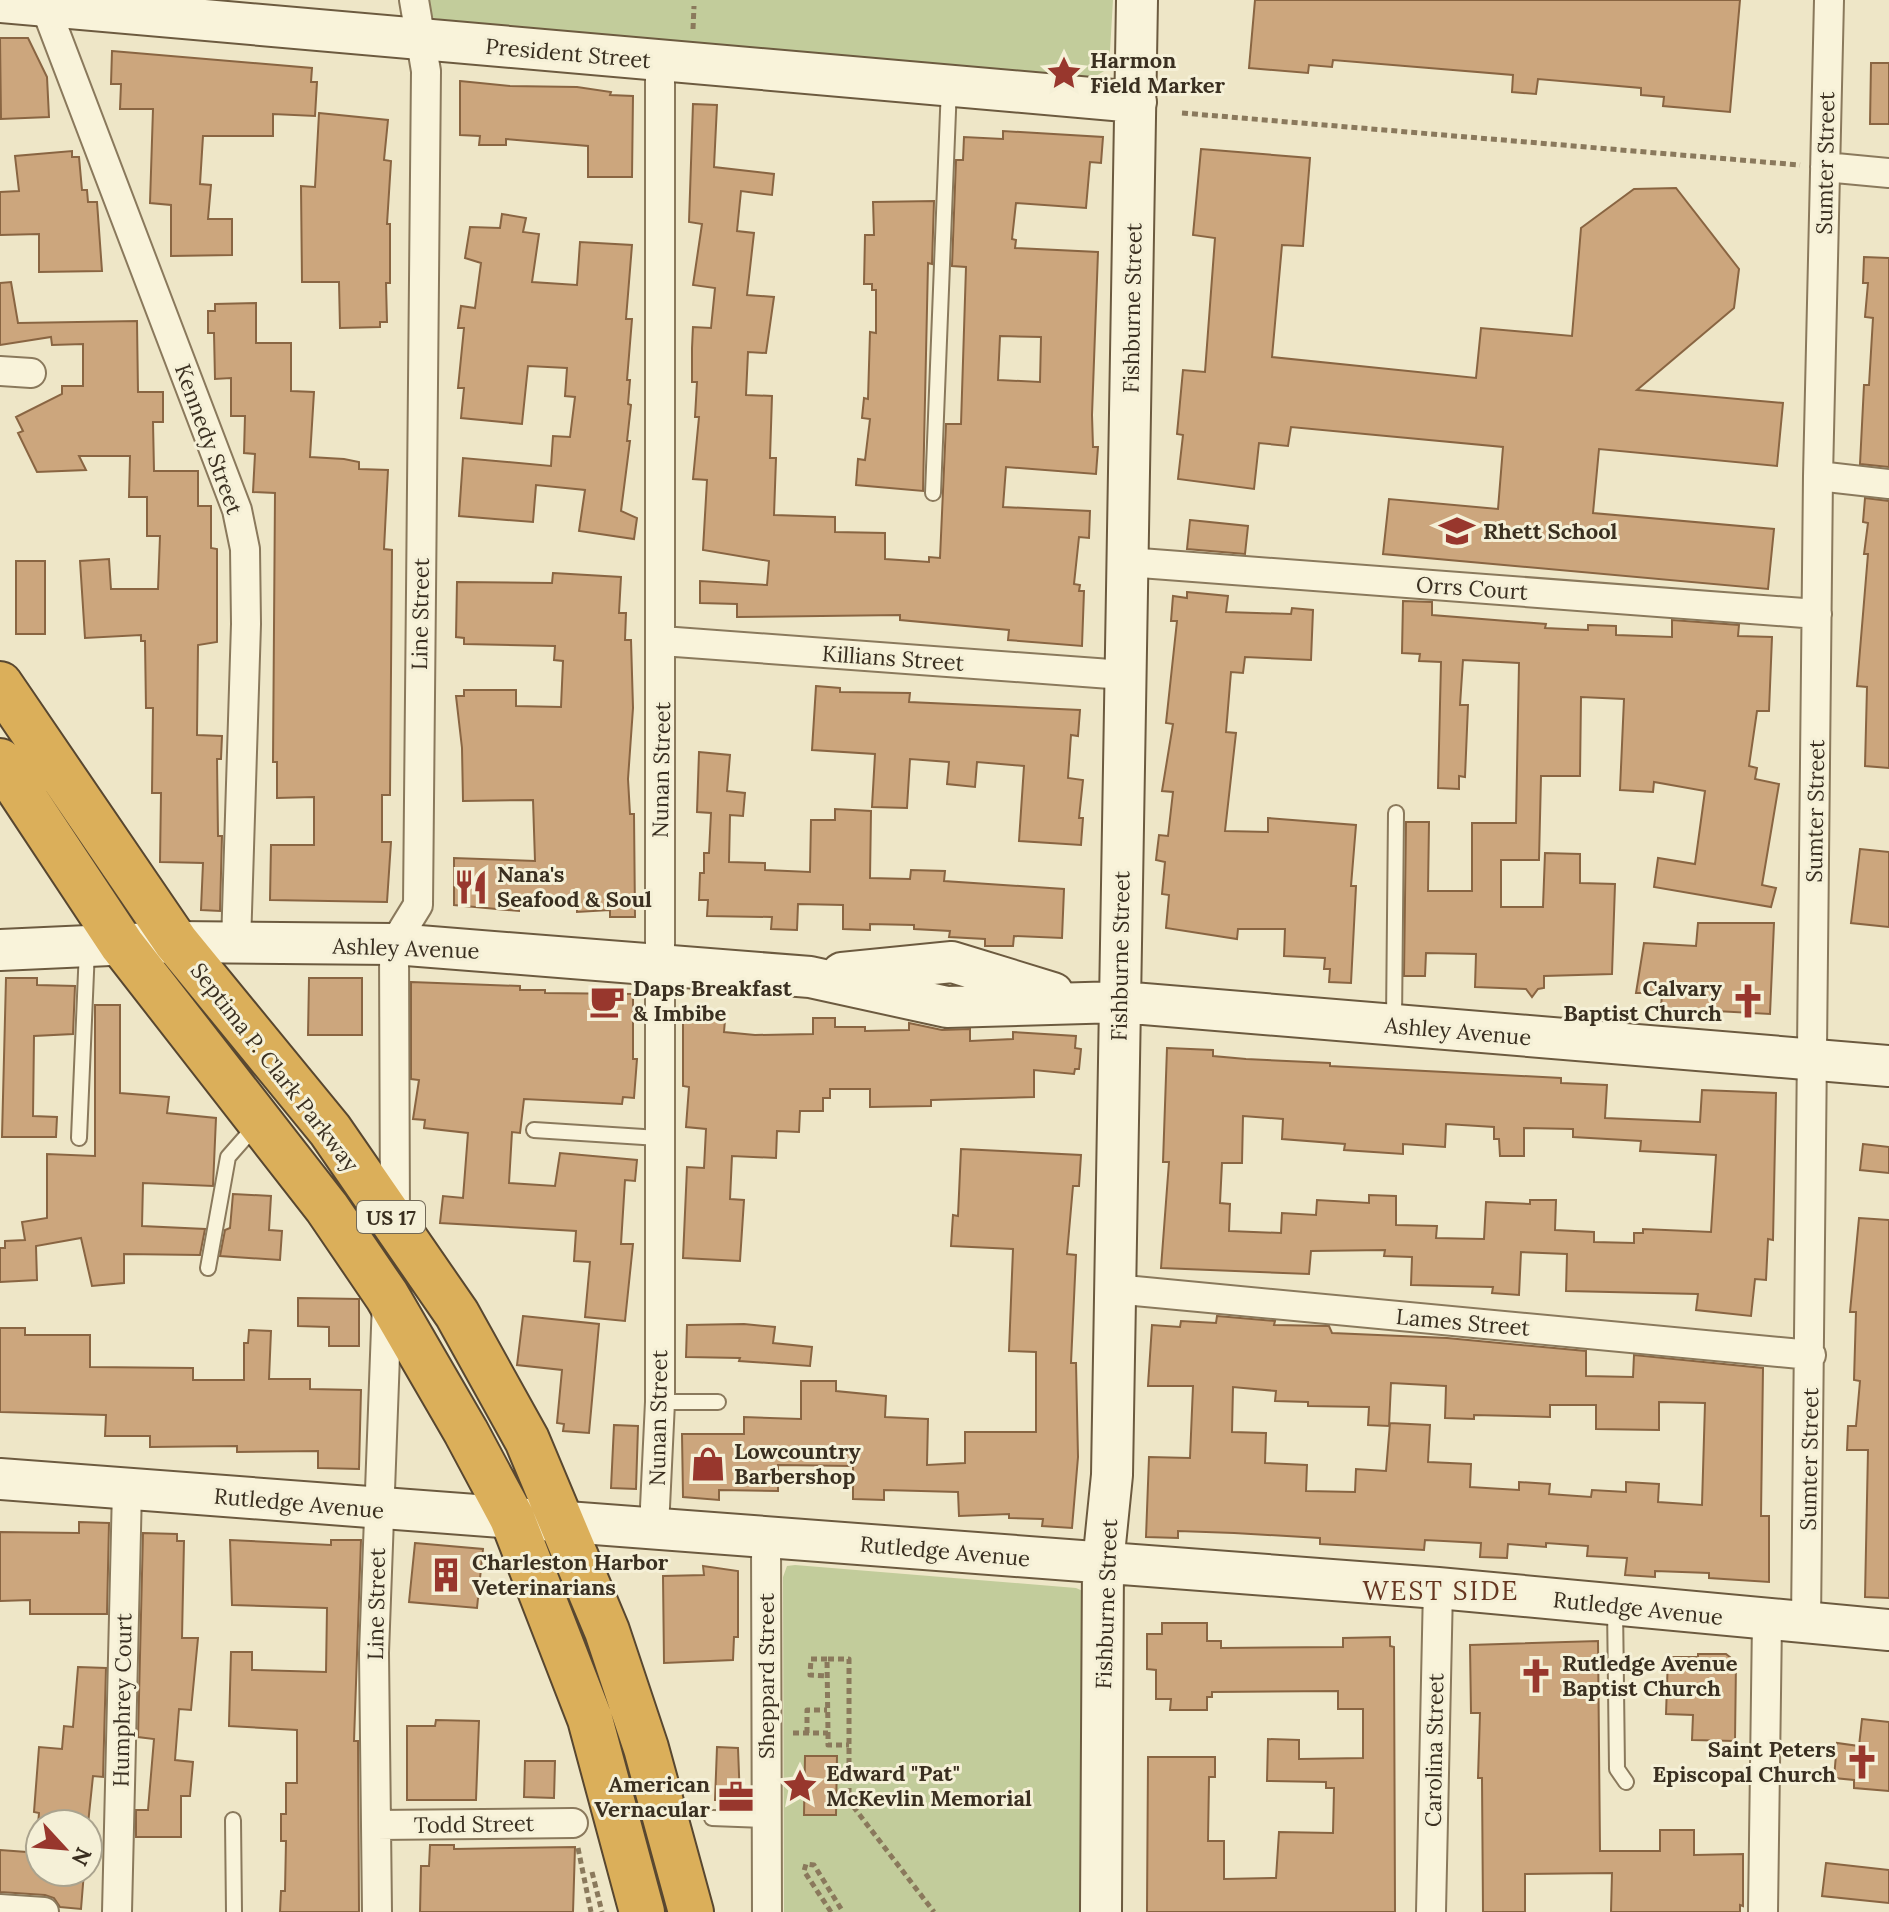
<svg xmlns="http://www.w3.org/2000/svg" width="1889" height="1912" font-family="Lora,serif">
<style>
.green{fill:#c2cc9b}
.building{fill:#cca67d;stroke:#896542;stroke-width:2;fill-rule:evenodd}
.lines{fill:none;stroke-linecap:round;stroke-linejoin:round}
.lane-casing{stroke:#8a795c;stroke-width:18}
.street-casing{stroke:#8a795c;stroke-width:32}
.secondary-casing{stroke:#6c5a3f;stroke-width:44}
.highway-casing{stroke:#584730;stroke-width:48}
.path{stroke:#8a795c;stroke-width:5;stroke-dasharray:6 4;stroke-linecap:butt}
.lane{stroke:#f9f3da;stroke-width:14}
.street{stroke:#f9f3da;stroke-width:28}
.secondary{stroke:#f9f3da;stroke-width:40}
.highway{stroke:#dbaf5a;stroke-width:44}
.labels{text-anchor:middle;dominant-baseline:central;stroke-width:6;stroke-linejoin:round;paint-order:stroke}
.shield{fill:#f5f0d7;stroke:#726957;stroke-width:2}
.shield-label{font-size:20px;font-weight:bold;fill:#3a2f20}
.street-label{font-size:22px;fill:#3a2f20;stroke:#f5f0d7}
.poi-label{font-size:22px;font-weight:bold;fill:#3a2f20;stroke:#f5f0d7;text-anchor:start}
.quarter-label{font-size:26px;letter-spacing:2px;fill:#663620;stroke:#f5f0d7}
</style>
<rect width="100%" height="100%" fill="#eee6c7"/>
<!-- green -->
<path class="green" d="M427 0H1113L1109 68 1091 79 439 19 431 17Z
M795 1565 1076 1588 1085 1592 1086 1912H784L783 1577 787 1566Z"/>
<!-- building -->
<path class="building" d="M1255 0H1740L1730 112 1663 106 1664 97 1641 95V88L1538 79 1536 94 1512 92 1513 75 1333 60 1332 67 1309 65 1308 73 1249 68Z
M0 38H28L47 77 49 117 1 119Z
M112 51 312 68 311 82H317L315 116 273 114V136H203L200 184 211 185 208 219H232V255L171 256V205L150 203 153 109H120L121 84H111Z
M1871 63H1889V124H1870Z
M460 81 510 86 577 87 611 92 610 95 633 96 632 177H588V146L506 139V145H479L480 136 460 135Z
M693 104 717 105 714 167 774 174 772 195 741 191 737 231 754 233 747 295 774 297 766 353 748 352 746 395 772 396 770 458H776L774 515 835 517V532L885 533V559L929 562V557L940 558 946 424H961L966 267 952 266 956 160H963L964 137 1003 139V131L1103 137 1101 163 1090 162 1086 208 1016 203 1012 239 1016 240 1015 248 1098 252 1092 415 1093 447H1098L1096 474 1006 467 1003 507 1090 511 1089 538 1079 537 1074 584 1080 585 1079 591H1084L1082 646 1008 640 1009 630 900 620V615L737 617V604L700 603V581L767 585 769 561 703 550 707 480 693 479 699 417H695L697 382H692V348L693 327 711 328 715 288 693 285 702 224 689 222ZM1000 336 1041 337 1040 382 998 380Z
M319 113 388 120 384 160 391 161 387 224H390V283H386L387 322H380V327L340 328 339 282H302L301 186 315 187Z
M1201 149 1310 158 1303 246 1282 245 1272 357 1476 378 1481 328 1572 336 1581 228 1634 189 1676 188 1739 269 1734 308 1637 390 1783 403 1777 466 1599 449 1593 513 1774 529 1768 589 1383 554 1389 499 1498 509 1503 447 1291 427 1288 446 1259 443 1254 489 1178 479 1183 435 1177 434 1183 370 1205 372 1215 238 1193 235Z
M72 151V157H79L82 190H87L88 202H97L102 271 39 272V234L0 235V192L19 191 15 156Z
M934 201 932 264 928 263 923 491 856 485 858 459 865 460 870 419 862 418 864 398 868 399 870 332 876 333V290H872V284H864L865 235H874L873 202Z
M502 214 526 218 523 232 539 234 532 282 577 285 580 242 632 245 626 319H632L627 380H630L628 404 631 405 627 441H630L621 511 637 518 634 539 579 531 585 490 536 485 533 522 459 516 463 458 551 466 553 436 570 437 575 397 565 396 567 368 528 366 522 424 461 418 464 388H458L464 328H458L461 306 475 308 481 263 465 258 470 227 500 228Z
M1864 257 1889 258V467L1860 464 1864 385H1869L1873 318 1865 317 1868 283H1863Z
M11 282 18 323 137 321 138 392H163V422H153L154 471H198V506H211V548L217 549V642L198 645 197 735 222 736 221 759H217L218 836H222L220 911 201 910 203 863 160 862 161 793H152L153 708H146L145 641H141V635L85 638 80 561 109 559 111 589H158L160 536H147V497H129L130 456H79L86 470 37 472 18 433 23 431 16 417 62 394V386H83V344L52 345 51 337 0 345V283Z
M256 303V343H291V391L314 392 310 457 344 459 359 462V469L388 470 384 549 392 550 390 795H382V842H391L387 902 270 900 271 845H314V797L277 798V762H273L275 493 253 492 255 454 244 453 245 416H231V378L215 379 214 333H208V311H215V304Z
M1865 498 1889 501V768L1865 766 1867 687 1857 686 1868 554H1864L1868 523 1863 522Z
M1190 520 1248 526 1245 554 1187 549Z
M16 561H45V634H16Z
M553 573 621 577 619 613H626L625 640H631L633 708 628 779 630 814H634L635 917H610V910L577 912V906L519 908V911L454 905V858L535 861 533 800 463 801 462 748 456 696H464V690H516V706L561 707 563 661 554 660 555 646 464 644V638L456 637 457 582 552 583Z
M1187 592 1228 596 1226 612 1291 614 1292 608 1313 610 1311 660 1245 657 1243 673 1231 672 1226 732 1236 733 1225 831 1268 832V818L1356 825 1351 886H1356L1351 983 1329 982 1330 969H1324L1325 958 1284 956 1285 929H1238L1237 939 1166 928 1169 895 1162 894 1165 862 1156 860 1159 835 1168 836 1173 792 1162 791 1173 724 1166 723 1177 621H1171L1173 596 1187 598Z
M1403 601 1432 602V615L1546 624 1545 628 1588 630V625L1616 626V635L1672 637V620L1739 625 1738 636 1772 637 1769 711H1757L1749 766 1757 768 1755 779 1779 784 1762 885 1776 888 1771 907 1654 887 1658 858 1695 864 1705 791 1654 782 1653 792 1620 790 1624 699 1581 697 1580 776H1541L1539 860H1501V907H1543L1545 853 1580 854V883L1615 884 1612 974 1544 976V988L1538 989 1532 997 1526 989 1475 987 1476 954 1426 953 1425 976H1404L1406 822H1429L1428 891H1472V823H1516L1519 663 1463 660 1460 705H1468L1465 777 1459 776V789L1438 788 1441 662 1419 661 1420 654 1402 653Z
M816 686 840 688V692L910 693 909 702 1080 710 1078 736 1071 735 1068 778 1083 780 1079 818H1083L1081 845 1019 841 1024 766 977 762 975 787 947 784 949 762 910 759 907 808 872 807 875 754 812 750Z
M699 752 730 755 727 791 745 793 743 816 730 815 729 862 765 863V870L810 872 811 820H835V809L871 811 870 878 910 879 911 870 945 871 944 881 1064 889 1062 938 1014 936 1013 946H985V939L949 937 950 931 914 929V925L870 924V930L843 929V905L798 904 797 930 771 929 772 917 707 916 708 900H699L700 873H704V853H709L711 813 697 812Z
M1860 849 1889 852V927L1851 923Z
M1698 923H1774L1770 1014 1661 1008 1662 993H1636L1644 943 1696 946Z
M6 978H37V985L75 986 73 1034 34 1036 33 1116 57 1117 56 1137H2Z
M309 978H362V1035H308Z
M411 982 520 986V990H545V993L633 994V1059H637L634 1098 623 1097 622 1104 524 1099 520 1133 512 1132 509 1183 555 1186 560 1153 637 1160 635 1181 625 1180 621 1244H633L625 1321 585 1317 590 1262 574 1261 576 1231 440 1223 443 1196 463 1198 468 1133 424 1128 425 1120 413 1119 419 1080 411 1079Z
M95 1005H120V1093L169 1097 167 1113 216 1118 213 1186 143 1183 142 1226 205 1229 200 1255 124 1254V1283L92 1286 81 1238 36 1246 37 1280 0 1282V1248H5V1241L25 1240 22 1222 47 1218V1154L95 1156Z
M683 1016 725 1020 724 1032 755 1035 813 1034V1018H835V1027H865V1031L909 1030V1023L942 1030 970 1029V1041L1013 1039V1032L1076 1036 1075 1048 1081 1049 1079 1069H1075L1074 1074 1034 1070V1097L931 1100V1106L870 1107V1089H830V1098H823V1111H800L799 1132 777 1131 776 1158 732 1156 730 1199 744 1200 740 1261 683 1258 687 1167 704 1168 706 1129 686 1127 689 1087 683 1086Z
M1167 1048 1213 1050V1056L1246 1059 1330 1063V1066L1561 1078V1083L1607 1085 1605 1118 1700 1122 1702 1090 1776 1093 1773 1240 1768 1239 1766 1280 1755 1279 1751 1316 1696 1310 1698 1294 1566 1291 1567 1254 1521 1252 1519 1295 1492 1293 1493 1287 1411 1285 1412 1257 1384 1256 1385 1250 1311 1251 1309 1274 1161 1268 1169 1162H1163ZM1243 1116 1283 1119 1282 1139 1345 1144 1344 1150 1403 1154V1144L1445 1147 1446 1124 1494 1127V1139H1499L1500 1156H1524V1128L1573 1129V1137L1641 1141 1640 1151 1716 1155 1711 1232 1643 1229V1233H1634V1243L1594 1242V1232L1555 1230 1556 1200H1530V1204L1486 1202 1484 1239 1436 1238 1437 1226 1396 1225V1196L1369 1195V1203L1317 1200 1316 1215 1282 1213 1281 1233 1229 1231 1230 1204 1220 1203 1222 1163H1242Z
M1863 1144 1889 1147V1173L1860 1170Z
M961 1149 1081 1155 1079 1186H1073L1067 1254 1076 1255 1071 1363H1076L1078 1457 1072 1528 1042 1526 1043 1519 1009 1518V1514L959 1516 958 1492 884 1490V1500L853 1499V1466L778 1465V1491L719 1490V1500L683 1497 682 1434H744V1417L801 1419V1381H836V1391L886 1396 885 1417 928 1419 927 1465 965 1463V1432H1036V1352L1009 1351 1013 1249 951 1246 953 1215 958 1216Z
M233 1194 271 1196 269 1230 282 1231 280 1260 220 1256 225 1230 230 1228Z
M1859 1218 1889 1220V1598L1865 1597 1868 1450H1847L1848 1426H1856L1860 1381 1854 1380 1856 1312H1850Z
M298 1298 359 1299V1346H329V1327L298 1326Z
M523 1316 599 1324 589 1433 563 1431 564 1424 557 1423 562 1370 517 1365Z
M1217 1316 1275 1321 1274 1325 1329 1326 1332 1333 1447 1338 1586 1351V1376L1633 1377 1634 1355 1763 1368 1761 1516H1769V1582L1709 1578V1573L1655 1571V1577L1625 1575 1627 1558 1587 1556 1588 1546 1546 1543V1547L1508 1544 1507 1558 1480 1557 1481 1543 1425 1540 1424 1550 1320 1544V1538L1234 1533 1178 1531V1538L1146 1537 1149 1457 1190 1458 1193 1386H1148L1152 1325 1180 1327 1181 1321 1216 1323ZM1391 1383 1446 1386 1445 1418 1474 1419V1415L1550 1417V1405H1596V1429L1659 1430V1402L1705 1403 1702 1505 1658 1502 1659 1484 1626 1482V1492L1592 1490 1591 1497 1549 1494 1550 1484 1519 1482V1490L1470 1487 1471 1464 1428 1462 1430 1425 1390 1423 1386 1471 1356 1469 1355 1492 1306 1491 1307 1465 1265 1463 1266 1433 1232 1432 1233 1387 1276 1391 1275 1401 1308 1402V1406L1369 1407 1368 1425 1389 1426Z
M744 1324 775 1327 773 1343 812 1347 810 1366 739 1361 740 1358 686 1357 687 1325Z
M0 1328H25V1335H90V1367L193 1368V1380H244V1343H248L249 1330 271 1331 269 1379H310V1389L361 1390 359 1469 318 1468V1451L237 1452V1446L150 1447V1436H105L106 1415 0 1412Z
M614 1425 638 1426 636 1489 611 1488Z
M79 1522 109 1523 107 1614H30V1600L0 1601V1532L79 1533Z
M143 1533 177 1534V1541H184L182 1638H198L191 1710 179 1709 175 1760 193 1762 190 1796H181V1837H136V1810H148L154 1739 138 1737Z
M230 1540 331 1545V1540H361L354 1741H358L359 1912H280L281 1891H285L286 1841H281V1814H286V1783H297V1730L229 1726 231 1652H252V1670L326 1672 327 1608 232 1605Z
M415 1543 483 1549 477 1608 409 1602Z
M703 1566 738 1571V1637H734L733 1660 664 1663 663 1576 704 1575Z
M1162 1623H1207V1641H1221V1648L1343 1647V1638L1390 1637V1646L1394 1647 1395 1912H1147L1148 1757H1215V1777H1209L1208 1841H1224V1879L1276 1878 1279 1832 1333 1833 1334 1788H1326V1782L1267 1781 1268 1739 1299 1740V1759L1363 1758V1709H1338V1691L1212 1692V1697H1207V1710H1170L1171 1699H1156V1670L1147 1669V1634H1162Z
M1598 1641 1600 1851H1660V1830H1694V1855L1743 1854V1906L1740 1905V1912H1611L1612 1873 1525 1874V1912H1483L1482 1778H1478L1480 1713H1471L1470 1645Z
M1698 1654H1726L1736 1662 1735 1741 1692 1740 1693 1715 1666 1714 1668 1657H1698Z
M78 1667 106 1668 103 1777 93 1776 88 1824H38L39 1813 34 1812 39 1747 62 1749 64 1726 73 1727Z
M1862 1719 1889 1722V1791L1854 1788V1780L1834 1778 1837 1743 1859 1746Z
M436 1720 479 1721 476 1800H407V1726H435Z
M717 1747 738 1748 740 1800H715Z
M805 1756H837L836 1815H804Z
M525 1761H555L554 1798 524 1797Z
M430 1845H454V1849L575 1847 573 1912H420L421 1866H429Z
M0 1850 40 1853V1872H84L81 1909 60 1907 54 1898 45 1895 0 1892Z
M1826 1863 1889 1870V1903L1822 1896Z"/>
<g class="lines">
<!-- lane casing -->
<g class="lane-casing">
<path id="lane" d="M933 493 949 86
M1394 1021 1396 813
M534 1130 659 1138
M79 1138 87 949
M208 1268 228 1157 257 1124
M660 1402H718
M1615 1606 1617 1769 1626 1782
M712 1818 767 1820
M233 1820 234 1912"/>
</g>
<!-- street casing -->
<g class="street-casing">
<path id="street" d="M45 6 237 510 245 549 246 624 236 944
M1825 167 1889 173
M0 371 31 373
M1818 476 1889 484
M1127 562 1817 614
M662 641 1124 675
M395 1223 394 944 418 905 426 71 414 0
M1114 1289 1811 1355
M654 1528 660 1402V61
M766 1537 767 1912
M1806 1623 1818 476 1829 0
M376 1825 573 1823
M0 1909 44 1912
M117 1912 127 1489
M377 1912 374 1653 387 1301
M1431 1912 1438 1588
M1763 1912 1767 1621"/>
</g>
<!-- secondary casing -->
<g class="secondary-casing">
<path id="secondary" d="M0 2 1136 102
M0 950 176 942 394 944 810 977 947 1007 1120 1002 1889 1066
M842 973 952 962 1053 993
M0 1479 1438 1588 1889 1630
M1101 1912 1103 1564 1112 1475 1137 0"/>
</g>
<!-- highway casing -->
<g class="highway-casing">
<path id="highway" d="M0 684 176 942 330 1130 457 1314 527 1440 607 1631 646 1748 691 1912
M0 761 122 945 327 1208 387 1296 466 1432 512 1518 590 1719 642 1912"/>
</g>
<!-- path -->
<path class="path" d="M693 29 694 6
M1182 113 1800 165
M827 1659H811L810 1675 828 1676
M793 1733H828L827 1659H849V1801L934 1912
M807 1733V1710H827
M828 1733V1745H849
M578 1848 591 1912
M592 1872 602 1912
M831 1912 804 1871 806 1864 814 1865 843 1912"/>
<!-- lane -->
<use href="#lane" class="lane"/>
<!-- street -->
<use href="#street" class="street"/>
<!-- secondary -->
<use href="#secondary" class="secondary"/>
<!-- highway -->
<use href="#highway" class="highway"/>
</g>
<!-- icons -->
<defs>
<g id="sight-bare" transform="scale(2.76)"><path d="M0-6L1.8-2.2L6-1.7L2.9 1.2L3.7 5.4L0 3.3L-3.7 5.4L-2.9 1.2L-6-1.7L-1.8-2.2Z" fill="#98372d" stroke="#f5f0d7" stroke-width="2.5" paint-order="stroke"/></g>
<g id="school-bare" transform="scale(2.76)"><path d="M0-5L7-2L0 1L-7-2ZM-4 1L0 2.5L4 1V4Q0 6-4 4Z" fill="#98372d" stroke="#f5f0d7" stroke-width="2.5" paint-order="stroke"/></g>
<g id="restaurant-bare" transform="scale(2.76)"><path d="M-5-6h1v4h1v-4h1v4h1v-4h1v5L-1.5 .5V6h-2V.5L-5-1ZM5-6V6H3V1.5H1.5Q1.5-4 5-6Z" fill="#98372d" stroke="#f5f0d7" stroke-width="2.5" paint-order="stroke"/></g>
<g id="cafe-bare" transform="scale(2.76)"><path d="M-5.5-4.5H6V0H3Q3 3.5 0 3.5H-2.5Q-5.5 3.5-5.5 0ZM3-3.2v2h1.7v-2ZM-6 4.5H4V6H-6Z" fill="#98372d" stroke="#f5f0d7" stroke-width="2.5" paint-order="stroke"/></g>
<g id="church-bare" transform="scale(2.76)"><path d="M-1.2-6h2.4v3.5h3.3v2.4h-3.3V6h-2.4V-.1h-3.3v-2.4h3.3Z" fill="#98372d" stroke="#f5f0d7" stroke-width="2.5" paint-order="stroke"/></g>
<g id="shop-bare" transform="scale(2.76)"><path d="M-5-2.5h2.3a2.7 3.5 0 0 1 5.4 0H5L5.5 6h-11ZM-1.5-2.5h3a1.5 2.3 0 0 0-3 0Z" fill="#98372d" stroke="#f5f0d7" stroke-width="2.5" paint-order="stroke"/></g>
<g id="building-bare" transform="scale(2.76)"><path d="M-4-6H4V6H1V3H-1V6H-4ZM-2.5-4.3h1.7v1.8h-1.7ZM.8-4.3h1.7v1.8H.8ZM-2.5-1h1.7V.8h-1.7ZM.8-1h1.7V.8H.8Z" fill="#98372d" stroke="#f5f0d7" stroke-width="2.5" paint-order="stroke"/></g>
<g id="office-bare" transform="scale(2.76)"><path d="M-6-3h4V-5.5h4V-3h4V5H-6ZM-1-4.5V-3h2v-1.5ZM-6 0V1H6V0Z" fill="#98372d" stroke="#f5f0d7" stroke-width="2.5" paint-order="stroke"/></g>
</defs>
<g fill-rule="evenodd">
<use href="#sight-bare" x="1064" y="73"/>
<use href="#school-bare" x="1457" y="531"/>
<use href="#restaurant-bare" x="471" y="887"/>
<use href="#cafe-bare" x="607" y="1001"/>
<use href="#church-bare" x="1748" y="1001"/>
<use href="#shop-bare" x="708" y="1464"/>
<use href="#building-bare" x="446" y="1575"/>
<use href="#church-bare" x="1536" y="1676"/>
<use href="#church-bare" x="1862" y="1762"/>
<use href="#sight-bare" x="800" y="1786"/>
<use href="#office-bare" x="736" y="1797"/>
</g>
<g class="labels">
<!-- shield labels -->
<rect class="shield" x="357" y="1201" width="68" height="32" rx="6"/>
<g class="shield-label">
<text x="391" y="1217">US 17</text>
</g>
<!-- street labels -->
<g class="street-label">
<text transform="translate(568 53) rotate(5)">President Street</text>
<text transform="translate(1825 163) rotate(-89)">Sumter Street</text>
<text transform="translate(1132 308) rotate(-89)">Fishburne Street</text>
<text transform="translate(209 439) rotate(70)">Kennedy Street</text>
<text transform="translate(1472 588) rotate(4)">Orrs Court</text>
<text transform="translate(420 614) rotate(-89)">Line Street</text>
<text transform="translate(893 658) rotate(4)">Killians Street</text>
<text transform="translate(661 770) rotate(-89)">Nunan Street</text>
<text transform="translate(1815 811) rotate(-89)">Sumter Street</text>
<text transform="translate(406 948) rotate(2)">Ashley Avenue</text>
<text transform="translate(1120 956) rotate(-89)">Fishburne Street</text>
<text transform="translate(1458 1031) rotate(5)">Ashley Avenue</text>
<text transform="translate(275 1067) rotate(52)">Septima P. Clark Parkway</text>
<text transform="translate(1463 1322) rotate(5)">Lames Street</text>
<text transform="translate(658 1418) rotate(-89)">Nunan Street</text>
<text transform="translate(1809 1459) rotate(-89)">Sumter Street</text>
<text transform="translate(299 1503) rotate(5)">Rutledge Avenue</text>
<text transform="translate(945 1551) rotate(5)">Rutledge Avenue</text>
<text transform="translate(376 1604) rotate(-89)">Line Street</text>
<text transform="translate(1106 1604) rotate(-88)">Fishburne Street</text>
<text transform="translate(1638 1608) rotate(6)">Rutledge Avenue</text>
<text transform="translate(766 1676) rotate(-90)">Sheppard Street</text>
<text transform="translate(122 1700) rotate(-89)">Humphrey Court</text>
<text transform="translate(1434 1750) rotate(-89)">Carolina Street</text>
<text transform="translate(474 1824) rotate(-1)">Todd Street</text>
</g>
<!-- poi labels -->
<g class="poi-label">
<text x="1090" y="60">Harmon<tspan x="1090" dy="25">Field Marker</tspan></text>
<text x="1483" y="531">Rhett School</text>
<text x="497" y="874">Nana's<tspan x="497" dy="25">Seafood &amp; Soul</tspan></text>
<text x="633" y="988">Daps Breakfast<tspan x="633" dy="25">&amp; Imbibe</tspan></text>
<text x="1722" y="988" text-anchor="end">Calvary<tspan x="1722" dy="25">Baptist Church</tspan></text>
<text x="734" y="1451">Lowcountry<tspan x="734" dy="25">Barbershop</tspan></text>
<text x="472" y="1562">Charleston Harbor<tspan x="472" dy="25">Veterinarians</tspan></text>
<text x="1562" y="1663">Rutledge Avenue<tspan x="1562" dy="25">Baptist Church</tspan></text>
<text x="1836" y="1749" text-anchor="end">Saint Peters<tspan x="1836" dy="25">Episcopal Church</tspan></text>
<text x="826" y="1773">Edward "Pat"<tspan x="826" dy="25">McKevlin Memorial</tspan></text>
<text x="710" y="1784" text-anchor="end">American<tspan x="710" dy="25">Vernacular</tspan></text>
</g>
<!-- quarter labels -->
<g class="quarter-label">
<text x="1441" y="1590">WEST SIDE</text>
</g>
</g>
<!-- north arrow -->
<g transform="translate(64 1848) rotate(116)"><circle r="38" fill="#f5f0d7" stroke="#aaa38e" stroke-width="2"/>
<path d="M0-6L14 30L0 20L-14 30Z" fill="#98372d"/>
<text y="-12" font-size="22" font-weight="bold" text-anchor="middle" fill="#3a2f20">N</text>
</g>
</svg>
